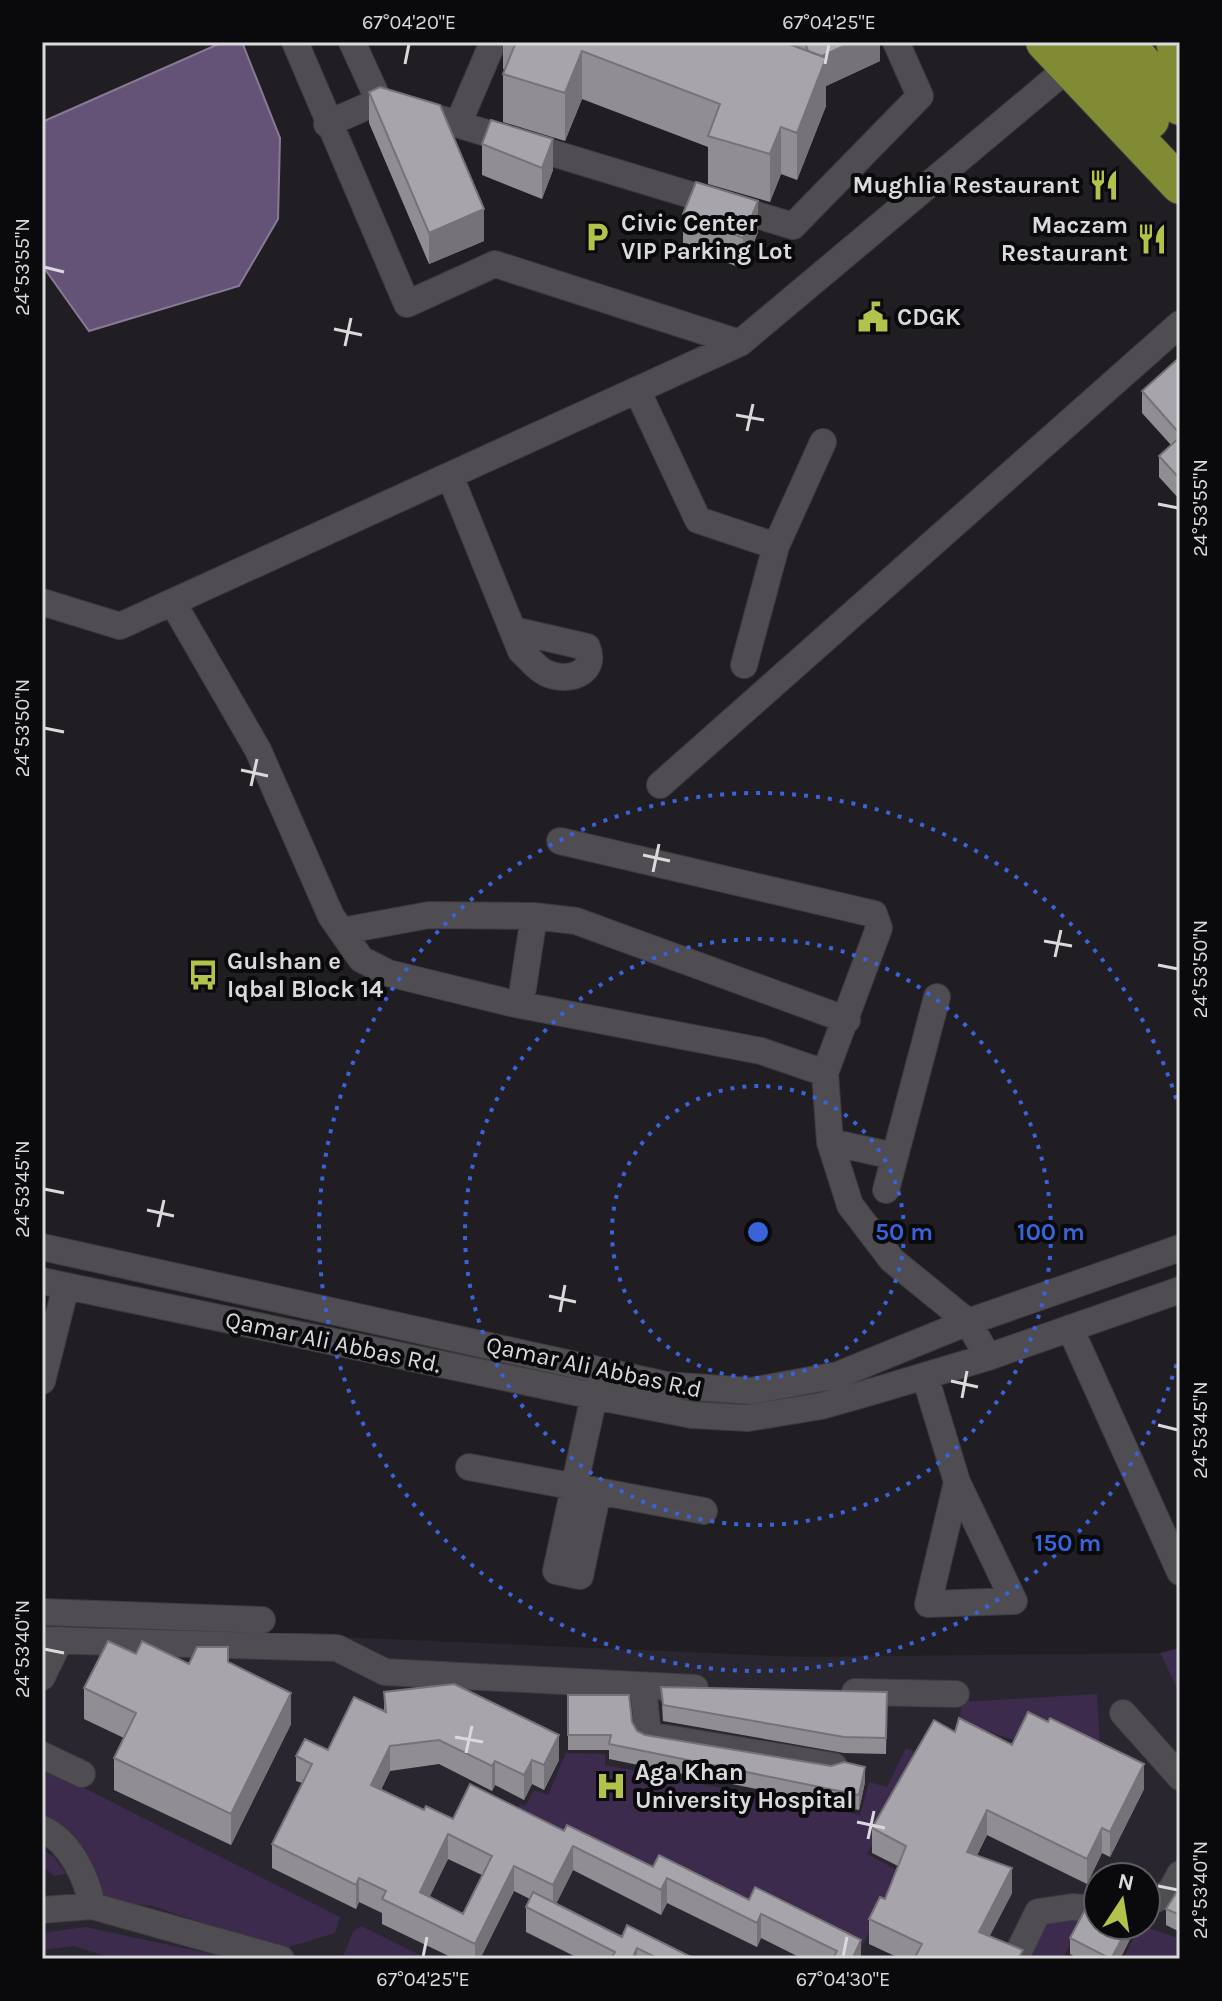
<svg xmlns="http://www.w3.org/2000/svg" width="1222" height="2001" font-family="Karla,sans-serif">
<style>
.built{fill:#2a2630;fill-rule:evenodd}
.green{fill:#3c2b4d}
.water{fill:#645277;stroke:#877a95;stroke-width:2}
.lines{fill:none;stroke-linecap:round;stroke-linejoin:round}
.minor-casing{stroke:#3c3a3f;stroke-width:28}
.highway-casing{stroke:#3c3a3f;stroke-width:40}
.minor{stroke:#4f4c52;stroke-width:26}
.highway{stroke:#818b33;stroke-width:38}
.wall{fill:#908d93;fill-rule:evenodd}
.shaded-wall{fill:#757378}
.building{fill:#a7a4ab;stroke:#757378;stroke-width:2;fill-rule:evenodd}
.ticks{fill:none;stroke:#dad9dc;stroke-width:3}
.ring{fill:none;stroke:#3963d9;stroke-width:4;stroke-dasharray:4 8}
.labels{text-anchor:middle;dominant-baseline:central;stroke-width:8;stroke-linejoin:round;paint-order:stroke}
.poi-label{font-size:24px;font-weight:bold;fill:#dad9dc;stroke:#0a090b;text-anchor:start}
.street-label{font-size:24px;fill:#dad9dc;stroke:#0a090b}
.centre{fill:#3963d9;stroke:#0a090b;stroke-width:4}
.ring-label{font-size:24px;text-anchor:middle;font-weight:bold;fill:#3963d9;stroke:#0a090b;stroke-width:8;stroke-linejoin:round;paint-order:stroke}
.neatline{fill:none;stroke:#dad9dc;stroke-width:3}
.ticks-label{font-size:20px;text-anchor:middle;fill:#dad9dc}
</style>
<rect width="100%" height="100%" fill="#201e23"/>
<!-- built -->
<path class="built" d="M42 1624 802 1657 1160 1653 1180 1695V1959H42ZM1098 1877H1146V1925H1098Z"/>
<!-- green -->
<path class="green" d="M1180 1648V1695L1160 1653Z
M1097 1694 1100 1748 1020 1742 960 1722 961 1702Z
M906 1748 923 1756 867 1854 901 1872 857 1956 509 1823 520 1804 525 1806 534 1790 548 1795 566 1753 605 1754V1765L860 1815 869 1782 887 1787Z
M42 1767 340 1917 335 1933 282 1949 152 1906 105 1901C90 1865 80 1832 42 1816Z
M42 1849 54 1857 66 1874 54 1876 42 1865Z
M1081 1915 1065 1955 1072 1959H1024L1044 1918Z
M1140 1925 1180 1939V1959H1123Z
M361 1926 428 1959H342L353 1932Z
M85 1927 235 1959H116L74 1946 42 1950V1933Z"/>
<!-- water -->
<path class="water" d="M223 42H242L280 138 278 219 239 286 89 331 42 265V122Z"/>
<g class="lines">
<!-- minor casing -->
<g class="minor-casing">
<path id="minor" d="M295 42 407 304 495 264 740 343
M414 111 793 226 920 96 896 42
M327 124 379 101 352 42
M458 124 493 42
M637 390 698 520 776 546
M450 476 521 651C529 658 537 669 546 673 567 683 598 674 587 647L513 630
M42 602 120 626 740 343 1069 67
M173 603 258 750 331 916 361 959 388 973 515 1004 761 1051 825 1073
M744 665 776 546 823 442
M660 785 1180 324
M560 841 874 914 879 928 825 1073 830 1142 850 1205 892 1260 968 1322 988 1357
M342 931 429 915 534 916 576 921 847 1020
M523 988 534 916
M830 1142 894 1156
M886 1190 937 997
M42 1247 666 1385 751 1391 838 1375 968 1322 1180 1248
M42 1281 594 1396 692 1415 748 1418 821 1406 874 1391 988 1357 1180 1290
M1070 1328 1180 1572
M925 1376 957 1482 1014 1601 928 1604 957 1482
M42 1381 66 1286
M597 1382 556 1571 580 1576 598 1491
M469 1467 704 1511
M42 1612 262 1620
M42 1640 337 1648 385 1672 695 1688
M42 1677 60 1640
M643 1687 648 1735 834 1766
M855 1692 956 1694
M1123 1713 1180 1777
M42 1755 82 1774
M42 1829C70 1841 87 1878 92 1906
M1146 1904 1170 1892 1180 1874
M42 1910 92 1906 281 1959
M1017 1955 1038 1912 1072 1907 1098 1909"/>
</g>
<!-- highway casing -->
<g class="highway-casing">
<path id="highway" d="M1045 42 1180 185
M1085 42 1150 120
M1124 42 1180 106
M1175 42 1180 59"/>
</g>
<!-- minor -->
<use href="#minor" class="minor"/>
<!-- highway -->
<use href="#highway" class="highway"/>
</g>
<!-- wall -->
<path class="wall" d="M503 42H784L793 45 792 42H880V61L826 86V106L797 180 781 174 770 202 708 184V147L582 99 565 141 503 122V74L505 70 503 69Z
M369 92 484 241 429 264 369 123Z
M482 144 553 170 542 199 482 175Z
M683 214 758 232 743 269 683 245Z
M1180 357V500L1159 477V456L1171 445 1142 413V391Z
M136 1654 189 1664 228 1662 291 1724 231 1845 114 1790V1758L124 1738 84 1719V1688Z
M661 1687 887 1692 886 1754 844 1753 663 1721Z
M384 1692 559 1760 544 1790 532 1784 524 1800 495 1785 492 1791 439 1764 390 1771 381 1790 424 1810 453 1819 564 1831 653 1867 659 1855 861 1959H803L761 1938 757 1947 667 1903 661 1915 573 1870 556 1904 622 1937 695 1959H580L526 1932V1907L530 1899 514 1891 480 1959H455L382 1924V1913L359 1902 356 1909 272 1868V1844L302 1783 296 1781V1756L328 1750 384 1711ZM448 1859 482 1875 463 1914 429 1897Z
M568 1695 632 1722 637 1731 645 1735 865 1782 859 1810 609 1759V1750H568Z
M955 1732 1012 1745 1144 1789 1110 1857 1102 1853 1087 1884 987 1835 977 1855 1012 1893 989 1937 1023 1959H901L869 1944V1919L885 1899 898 1866 872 1853V1828Z
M1180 1887V1932L1166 1925V1909Z
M1130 1925V1939L1120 1959H1079L1070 1954V1938Z"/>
<!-- shaded-wall -->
<path class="shaded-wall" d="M853 42H880V61L826 86V106L797 180V133L812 60Z
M582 51V99L565 141V93Z
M781 127V174L770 202V154Z
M553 139V170L542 199V168Z
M758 201V232L743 269V238Z
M484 209V241L429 264V233Z
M291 1693V1724L231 1845V1814Z
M559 1735V1760L544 1790V1765Z
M390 1746V1771L371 1810V1785Z
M532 1760V1784L524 1800V1775Z
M495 1761V1785L492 1791V1766Z
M1144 1764V1789L1110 1857V1832Z
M865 1767V1782L859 1810V1795Z
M987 1810V1835L967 1876V1852Z
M1102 1828V1853L1087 1884V1859Z
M448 1834V1859L420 1917V1892Z
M573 1846V1870L553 1910V1885Z
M514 1866V1891L480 1959H475V1944Z
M1012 1868V1893L979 1957V1932Z
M359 1878V1902L356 1909V1885Z
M667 1878V1903L661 1915V1890Z
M761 1914V1938L757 1947V1923Z
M1129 1925H1130V1939L1120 1959H1111Z
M861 1940V1959L854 1955Z
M637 1948V1959H632Z"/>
<!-- building -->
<path class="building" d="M516 42H784L826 58 797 133 781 127 770 154 708 136 720 104 582 51 565 93 503 74Z
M805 42H853L822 56 808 51Z
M380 87 440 105 484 209 429 233 369 92Z
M491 120 553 139 542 168 482 144Z
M696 182 758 201 743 238 683 214Z
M1180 357V434L1142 391Z
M1180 437V479L1159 456Z
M108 1641 136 1654 142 1641 189 1664 197 1647H228V1662L291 1693 231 1814 114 1758 136 1713 84 1688Z
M454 1684 559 1735 544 1765 532 1760 524 1775 495 1761 492 1766 439 1740 390 1746 371 1785 424 1810 426 1806 453 1819 470 1784 564 1831 567 1825 653 1867 659 1855 749 1900 755 1887 861 1940 854 1955 861 1959H833L837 1951 761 1914 757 1923 667 1878 661 1890 573 1846 553 1885 514 1866 475 1944 382 1899 386 1891 359 1878 356 1885 272 1844 312 1764 296 1756 305 1739 328 1750 354 1697 386 1712 384 1692ZM448 1834 492 1856 463 1914 420 1892Z
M661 1687 887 1692 886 1738 844 1737 663 1705Z
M568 1695H629L632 1722 637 1731 645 1735 831 1766 844 1762 865 1767 859 1795 609 1744 611 1735H568Z
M1028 1712 1048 1722 1050 1718 1144 1764 1110 1832 1102 1828 1087 1859 987 1810 967 1852 1012 1868 979 1932 1023 1950 1018 1959H914L922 1944 869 1919 880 1897 885 1899 906 1846 872 1828 934 1720 955 1732 959 1718 1012 1745Z
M1180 1887V1915L1166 1909Z
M533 1892 622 1937 627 1925 695 1959H659L637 1948 632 1959H611L615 1952 526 1907Z
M1086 1908H1098V1925H1129L1111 1959 1070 1938Z"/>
<!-- ticks -->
<path class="ticks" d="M405 64 409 44M825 64 829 44M44 267 64 272M334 329 362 335M345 346 351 318M736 415 764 420M747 431 753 404M1158 504 1178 508M44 728 64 732M241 770 268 776M251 786 257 759M643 855 670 861M653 872 659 844M1044 941 1072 946M1055 957 1061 930M1158 965 1178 969M44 1189 64 1193M147 1210 174 1216M158 1227 164 1200M549 1296 576 1302M560 1312 565 1285M951 1381 978 1387M962 1398 967 1371M1158 1425 1178 1430M44 1649 64 1653M455 1737 483 1742M466 1753 472 1726M857 1822 885 1828M868 1839 874 1811M1158 1886 1178 1890M423 1957 427 1937M843 1957 847 1937"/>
<!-- distance rings -->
<g class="ring">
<circle cx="758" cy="1232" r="146"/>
<circle cx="758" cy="1232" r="293"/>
<path d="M1180 1353A439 439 0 1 1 1180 1111"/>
</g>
<!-- icons -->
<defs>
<g id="restaurant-bare" transform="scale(2.4)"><path d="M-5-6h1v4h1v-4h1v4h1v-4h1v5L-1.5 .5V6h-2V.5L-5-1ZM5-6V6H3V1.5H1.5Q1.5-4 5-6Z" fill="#b3c24b" stroke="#0a090b" stroke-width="2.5" paint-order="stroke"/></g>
<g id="parking-bare" transform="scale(2.4)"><path d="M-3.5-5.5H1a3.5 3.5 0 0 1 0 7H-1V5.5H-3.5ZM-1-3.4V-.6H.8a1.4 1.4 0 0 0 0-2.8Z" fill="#b3c24b" stroke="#0a090b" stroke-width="2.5" paint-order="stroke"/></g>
<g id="civic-bare" transform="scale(2.4)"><path d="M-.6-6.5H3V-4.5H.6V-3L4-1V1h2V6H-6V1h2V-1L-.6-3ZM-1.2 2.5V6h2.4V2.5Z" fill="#b3c24b" stroke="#0a090b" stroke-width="2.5" paint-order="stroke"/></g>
<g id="bus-bare" transform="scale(2.4)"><path d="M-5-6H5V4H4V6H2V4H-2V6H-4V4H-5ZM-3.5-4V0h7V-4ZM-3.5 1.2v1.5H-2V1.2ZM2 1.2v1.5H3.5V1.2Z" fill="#b3c24b" stroke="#0a090b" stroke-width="2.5" paint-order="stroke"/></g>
<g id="hospital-bare" transform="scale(2.4)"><path d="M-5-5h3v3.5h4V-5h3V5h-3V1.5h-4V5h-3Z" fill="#b3c24b" stroke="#0a090b" stroke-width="2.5" paint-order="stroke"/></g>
</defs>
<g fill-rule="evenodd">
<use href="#restaurant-bare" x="1104" y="185"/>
<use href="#parking-bare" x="597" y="237"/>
<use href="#restaurant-bare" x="1152" y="239"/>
<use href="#civic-bare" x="873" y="317"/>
<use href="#bus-bare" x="203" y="975"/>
<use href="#hospital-bare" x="611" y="1786"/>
</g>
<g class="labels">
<!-- poi labels -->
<g class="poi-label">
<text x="1080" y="185" text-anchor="end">Mughlia Restaurant</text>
<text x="621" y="223">Civic Center<tspan x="621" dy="28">VIP Parking Lot</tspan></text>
<text x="1128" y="225" text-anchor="end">Maczam<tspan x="1128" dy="28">Restaurant</tspan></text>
<text x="897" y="317">CDGK</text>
<text x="227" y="961">Gulshan e<tspan x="227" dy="28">Iqbal Block 14</tspan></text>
<text x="635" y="1772">Aga Khan<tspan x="635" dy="28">University Hospital</tspan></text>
</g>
<!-- street labels -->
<g class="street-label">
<text transform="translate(333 1342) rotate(12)">Qamar Ali Abbas Rd.</text>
<text transform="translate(594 1367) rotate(12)">Qamar Ali Abbas R.d</text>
</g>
</g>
<circle cx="758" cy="1232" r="12" class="centre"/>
<g class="ring-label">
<text x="904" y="1240">50 m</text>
<text x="1051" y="1240">100 m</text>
<text x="1068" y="1551">150 m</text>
</g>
<!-- border -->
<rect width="1222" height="2001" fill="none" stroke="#0a090b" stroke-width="88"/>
<!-- north arrow -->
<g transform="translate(1122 1901) rotate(12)"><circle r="38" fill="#0a090b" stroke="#5d5c5f" stroke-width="2"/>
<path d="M0-6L14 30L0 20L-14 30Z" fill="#b3c24b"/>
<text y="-12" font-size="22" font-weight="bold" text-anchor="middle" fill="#dad9dc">N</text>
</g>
<rect x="44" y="44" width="1134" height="1913" class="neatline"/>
<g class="ticks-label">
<text x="409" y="29">67°04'20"E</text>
<text x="829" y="29">67°04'25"E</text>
<text transform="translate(22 267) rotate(-90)" y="7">24°53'55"N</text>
<text transform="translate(1200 508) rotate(-90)" y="7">24°53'55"N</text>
<text transform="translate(22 728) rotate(-90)" y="7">24°53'50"N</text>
<text transform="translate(1200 969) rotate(-90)" y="7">24°53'50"N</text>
<text transform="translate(22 1189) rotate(-90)" y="7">24°53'45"N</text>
<text transform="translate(1200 1430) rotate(-90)" y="7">24°53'45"N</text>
<text transform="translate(22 1649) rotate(-90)" y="7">24°53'40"N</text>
<text transform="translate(1200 1890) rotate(-90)" y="7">24°53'40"N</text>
<text x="423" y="1986">67°04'25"E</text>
<text x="843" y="1986">67°04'30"E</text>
</g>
</svg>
